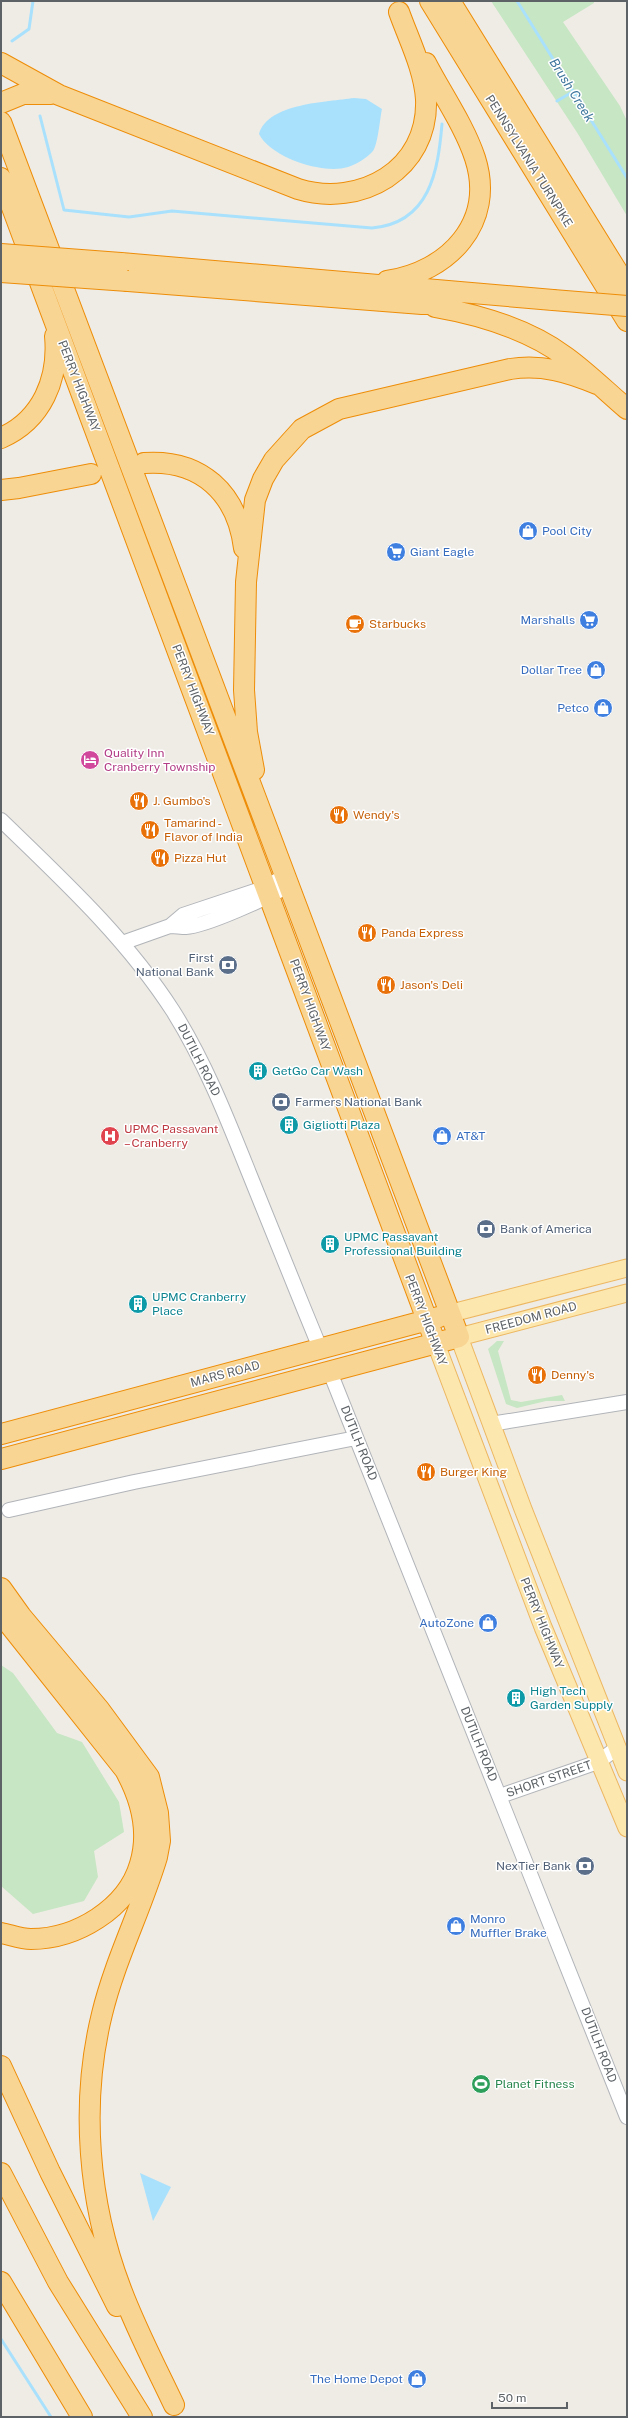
<svg xmlns="http://www.w3.org/2000/svg" width="628" height="2418" font-family="'Public Sans',sans-serif">
<style>
.green{fill:#c7e6c3}
.water{fill:#a9e1fc}
.lines{fill:none;stroke-linecap:round;stroke-linejoin:round}
.stream{stroke:#a9e1fc;stroke-width:3}
.minor-casing{stroke:#b1b4b8;stroke-width:16}
.major-casing{stroke:#edb761;stroke-width:19}
.highway-casing{stroke:#ed8d08;stroke-width:22}
.minor{stroke:#fff;stroke-width:14}
.major{stroke:#fce7ae;stroke-width:17}
.highway{stroke:#f9d593;stroke-width:20}
.highway-bridge-casing{stroke:#ed8d08;stroke-width:22;stroke-linecap:butt}
.highway-bridge{stroke:#f9d593;stroke-width:20}
.labels{text-anchor:middle;dominant-baseline:central;stroke-width:3;stroke-linejoin:round;paint-order:stroke}
.street-label{font-size:12px;fill:#5d6266;stroke:#fff}
.shop-label{font-size:12px;fill:#366cbe;stroke:#fff;text-anchor:end}
.food-label{font-size:12px;fill:#c56008;stroke:#fff;text-anchor:start}
.hotel-label{font-size:12px;fill:#b23c85;stroke:#fff;text-anchor:start}
.service-label{font-size:12px;fill:#4e5e75;stroke:#fff;text-anchor:end}
.culture-label{font-size:12px;fill:#0d838f;stroke:#fff;text-anchor:start}
.health-label{font-size:12px;fill:#be3a42;stroke:#fff;text-anchor:start}
.leisure-label{font-size:12px;fill:#27864d;stroke:#fff;text-anchor:start}
.water-label{font-size:13px;font-style:italic;fill:#3f779d;stroke:#fff}
</style>
<rect width="100%" height="100%" fill="#efece6"/>
<!-- green -->
<path class="green" d="M491 1H594V3L563 22 620 106 627 121V216L578 134Z
M497 1341H504L498 1351 511 1400 521 1402 562 1395 565 1401H546L517 1408 506 1404 488 1349Z
M1 1665 13 1673 57 1733 82 1742 119 1802 124 1832 94 1851 98 1877 84 1901 33 1914 1 1886Z"/>
<!-- water -->
<path class="water" d="M354 98 366 99 382 109C380 118 378 144 373 151 367 158 357 164 348 167 323 175 270 157 259 134 268 103 327 102 354 98Z
M140 2173 171 2187 153 2221Z"/>
<g class="lines">
<!-- stream -->
<path class="stream" d="M517 1 627 178
M12 41 29 29 33 1
M557 101 574 91
M40 116 64 210 129 217 172 211 372 228C430 223 438 171 442 124
M1 2339 51 2417"/>
<!-- minor casing -->
<g class="minor-casing">
<path id="minor" d="M1 820C63 880 126 938 173 1011 205 1062 227 1118 249 1173 273 1232 296 1290 320 1348
M170 926C175 926 181 927 186 927 206 926 269 897 288 886
M122 943 170 926 183 915 267 887 284 876
M330 1372 627 2117
M491 1424 627 1402
M9 1510 134 1482 356 1438
M500 1796 598 1762 617 1748"/>
</g>
<!-- major casing -->
<g class="major-casing">
<path id="major" d="M627 1293 459 1337 523 1509 627 1772
M448 1314 627 1268
M436 1344 543 1627 627 1828"/>
</g>
<!-- highway casing -->
<g class="highway-casing">
<path id="highway" d="M430 1 627 321
M450 1 627 287
M1 63 59 95 298 189C360 208 429 170 426 99 424 69 409 40 399 12
M1 103 23 94H51
M1 122 459 1337 1 1459
M1 178 436 1344
M121 263 553 300
M128 281 422 304H451
M387 281C448 272 496 223 475 158 464 125 442 94 426 63
M435 307C481 315 528 329 566 357 588 373 607 392 627 409
M1 438C42 420 59 379 55 336
M144 463C201 459 237 493 244 548
M1 490 19 488 91 474
M254 770 247 732 244 690 246 582 255 500 263 479 274 460 302 429 339 409 510 369C542 364 568 372 597 384
M1 1434 439 1317
M1 1588 21 1616 99 1709 149 1777 158 1813 160 1841 157 1857C141 1910 115 1960 102 2014 80 2103 88 2203 121 2289 136 2329 156 2367 174 2405
M1 1614 125 1770C141 1799 150 1831 140 1864 127 1909 76 1939 31 1939 21 1939 11 1935 1 1933
M1 2066 50 2172 117 2306
M1 2173 58 2282 142 2417
M1 2282 82 2417"/>
</g>
<!-- minor -->
<use href="#minor" class="minor"/>
<!-- major -->
<use href="#major" class="major"/>
<!-- highway -->
<use href="#highway" class="highway"/>
<!-- highway-bridge casing -->
<g class="highway-bridge-casing">
<path id="highway-bridge" d="M1 254 121 263
M1 272 128 281
M553 300 627 306"/>
</g>
<!-- highway-bridge -->
<use href="#highway-bridge" class="highway-bridge"/>
</g>
<!-- icons -->
<defs>
<g id="shop-disc" transform="scale(1)"><circle r="9.5" fill="#3f7fe0" stroke="#fff"/><path d="M-5-2.5h2.3a2.7 3.5 0 0 1 5.4 0H5L5.5 6h-11ZM-1.5-2.5h3a1.5 2.3 0 0 0-3 0Z" fill="#fff"/></g>
<g id="supermarket-disc" transform="scale(1)"><circle r="9.5" fill="#3f7fe0" stroke="#fff"/><path d="M-6-5.5h2.5l.6 2H6L4.5 2H-2.5L-4.4-4H-6ZM-1.5 3.2a1.3 1.3 0 1 0 .1 0ZM3 3.2a1.3 1.3 0 1 0 .1 0Z" fill="#fff"/></g>
<g id="cafe-disc" transform="scale(1)"><circle r="9.5" fill="#e8710a" stroke="#fff"/><path d="M-5.5-4.5H6V0H3Q3 3.5 0 3.5H-2.5Q-5.5 3.5-5.5 0ZM3-3.2v2h1.7v-2ZM-6 4.5H4V6H-6Z" fill="#fff"/></g>
<g id="hotel-disc" transform="scale(1)"><circle r="9.5" fill="#d1479c" stroke="#fff"/><path d="M-6-4.5h1.5V1H6V5H4.5V3h-9V5H-6ZM-4 0a1.8 1.8 0 1 1 3.6 0ZM.5 0V-2.5h3Q6-2.5 6 0Z" fill="#fff"/></g>
<g id="restaurant-disc" transform="scale(1)"><circle r="9.5" fill="#e8710a" stroke="#fff"/><path d="M-5-6h1v4h1v-4h1v4h1v-4h1v5L-1.5 .5V6h-2V.5L-5-1ZM5-6V6H3V1.5H1.5Q1.5-4 5-6Z" fill="#fff"/></g>
<g id="bank-disc" transform="scale(1)"><circle r="9.5" fill="#5c6f8a" stroke="#fff"/><path d="M-6-4H6V4H-6ZM0-2.3a2.3 2.3 0 1 0 0 4.6a2.3 2.3 0 1 0 0-4.6Z" fill="#fff"/></g>
<g id="building-disc" transform="scale(1)"><circle r="9.5" fill="#0f9aa8" stroke="#fff"/><path d="M-4-6H4V6H1V3H-1V6H-4ZM-2.5-4.3h1.7v1.8h-1.7ZM.8-4.3h1.7v1.8H.8ZM-2.5-1h1.7V.8h-1.7ZM.8-1h1.7V.8H.8Z" fill="#fff"/></g>
<g id="hospital-disc" transform="scale(1)"><circle r="9.5" fill="#e0444e" stroke="#fff"/><path d="M-5-5h3v3.5h4V-5h3V5h-3V1.5h-4V5h-3Z" fill="#fff"/></g>
<g id="stadium-disc" transform="scale(1)"><circle r="9.5" fill="#2e9e5b" stroke="#fff"/><path d="M0-5a6.5 5 0 1 0 0 10a6.5 5 0 1 0 0-10ZM-3.5-1.8h7v3.6h-7Z" fill="#fff"/></g>
</defs>
<g fill-rule="evenodd">
<use href="#shop-disc" x="528" y="531"/>
<use href="#supermarket-disc" x="396" y="552"/>
<use href="#supermarket-disc" x="589" y="620"/>
<use href="#cafe-disc" x="355" y="624"/>
<use href="#shop-disc" x="596" y="670"/>
<use href="#shop-disc" x="603" y="708"/>
<use href="#hotel-disc" x="90" y="760"/>
<use href="#restaurant-disc" x="139" y="801"/>
<use href="#restaurant-disc" x="339" y="815"/>
<use href="#restaurant-disc" x="150" y="830"/>
<use href="#restaurant-disc" x="160" y="858"/>
<use href="#restaurant-disc" x="367" y="933"/>
<use href="#bank-disc" x="228" y="965"/>
<use href="#restaurant-disc" x="386" y="985"/>
<use href="#building-disc" x="258" y="1071"/>
<use href="#bank-disc" x="281" y="1102"/>
<use href="#building-disc" x="289" y="1125"/>
<use href="#hospital-disc" x="110" y="1136"/>
<use href="#shop-disc" x="442" y="1136"/>
<use href="#bank-disc" x="486" y="1229"/>
<use href="#building-disc" x="330" y="1244"/>
<use href="#building-disc" x="138" y="1304"/>
<use href="#restaurant-disc" x="537" y="1375"/>
<use href="#restaurant-disc" x="426" y="1472"/>
<use href="#shop-disc" x="488" y="1623"/>
<use href="#building-disc" x="516" y="1698"/>
<use href="#bank-disc" x="585" y="1866"/>
<use href="#shop-disc" x="456" y="1926"/>
<use href="#stadium-disc" x="481" y="2084"/>
<use href="#shop-disc" x="417" y="2379"/>
</g>
<g class="labels">
<!-- street labels -->
<g class="street-label">
<text transform="translate(529 161) rotate(58)">PENNSYLVANIA TURNPIKE</text>
<text transform="translate(79 386) rotate(69)">PERRY HIGHWAY</text>
<text transform="translate(193 690) rotate(69)">PERRY HIGHWAY</text>
<text transform="translate(310 1005) rotate(70)">PERRY HIGHWAY</text>
<text transform="translate(199 1060) rotate(63)">DUTILH ROAD</text>
<text transform="translate(531 1318) rotate(-15)">FREEDOM ROAD</text>
<text transform="translate(426 1320) rotate(69)">PERRY HIGHWAY</text>
<text transform="translate(225 1374) rotate(-15)">MARS ROAD</text>
<text transform="translate(359 1443) rotate(68)">DUTILH ROAD</text>
<text transform="translate(542 1623) rotate(68)">PERRY HIGHWAY</text>
<text transform="translate(479 1744) rotate(68)">DUTILH ROAD</text>
<text transform="translate(549 1779) rotate(-19)">SHORT STREET</text>
<text transform="translate(599 2045) rotate(69)">DUTILH ROAD</text>
</g>
<!-- shop labels -->
<g class="shop-label">
<text x="542" y="531" text-anchor="start">Pool City</text>
<text x="410" y="552" text-anchor="start">Giant Eagle</text>
<text x="575" y="620">Marshalls</text>
<text x="582" y="670">Dollar Tree</text>
<text x="589" y="708">Petco</text>
<text x="456" y="1136" text-anchor="start">AT&amp;T</text>
<text x="474" y="1623">AutoZone</text>
<text x="470" y="1919" text-anchor="start">Monro<tspan x="470" dy="14">Muffler Brake</tspan></text>
<text x="403" y="2379">The Home Depot</text>
</g>
<!-- food labels -->
<g class="food-label">
<text x="369" y="624">Starbucks</text>
<text x="153" y="801">J. Gumbo's</text>
<text x="353" y="815">Wendy's</text>
<text x="164" y="823">Tamarind -<tspan x="164" dy="14">Flavor of India</tspan></text>
<text x="174" y="858">Pizza Hut</text>
<text x="381" y="933">Panda Express</text>
<text x="400" y="985">Jason's Deli</text>
<text x="551" y="1375">Denny's</text>
<text x="440" y="1472">Burger King</text>
</g>
<!-- hotel labels -->
<g class="hotel-label">
<text x="104" y="753">Quality Inn<tspan x="104" dy="14">Cranberry Township</tspan></text>
</g>
<!-- service labels -->
<g class="service-label">
<text x="214" y="958">First<tspan x="214" dy="14">National Bank</tspan></text>
<text x="295" y="1102" text-anchor="start">Farmers National Bank</text>
<text x="500" y="1229" text-anchor="start">Bank of America</text>
<text x="571" y="1866">NexTier Bank</text>
</g>
<!-- culture labels -->
<g class="culture-label">
<text x="272" y="1071">GetGo Car Wash</text>
<text x="303" y="1125">Gigliotti Plaza</text>
<text x="344" y="1237">UPMC Passavant<tspan x="344" dy="14">Professional Building</tspan></text>
<text x="152" y="1297">UPMC Cranberry<tspan x="152" dy="14">Place</tspan></text>
<text x="530" y="1691">High Tech<tspan x="530" dy="14">Garden Supply</tspan></text>
</g>
<!-- health labels -->
<g class="health-label">
<text x="124" y="1129">UPMC Passavant<tspan x="124" dy="14">– Cranberry</tspan></text>
</g>
<!-- leisure labels -->
<g class="leisure-label">
<text x="495" y="2084">Planet Fitness</text>
</g>
<!-- water labels -->
<g class="water-label">
<text transform="translate(572 90) rotate(58)">Brush Creek</text>
</g>
</g>
<!-- border -->
<rect width="628" height="2418" fill="none" stroke="#5d6266" stroke-width="4"/>
<!-- scale -->
<path d="M492 2402v6h75v-6" fill="none" stroke="#5d6266" stroke-width="2"/>
<text x="498" y="2402" font-size="12" fill="#5d6266" stroke="#ffffff" stroke-width="3" paint-order="stroke">50 m</text>
</svg>
